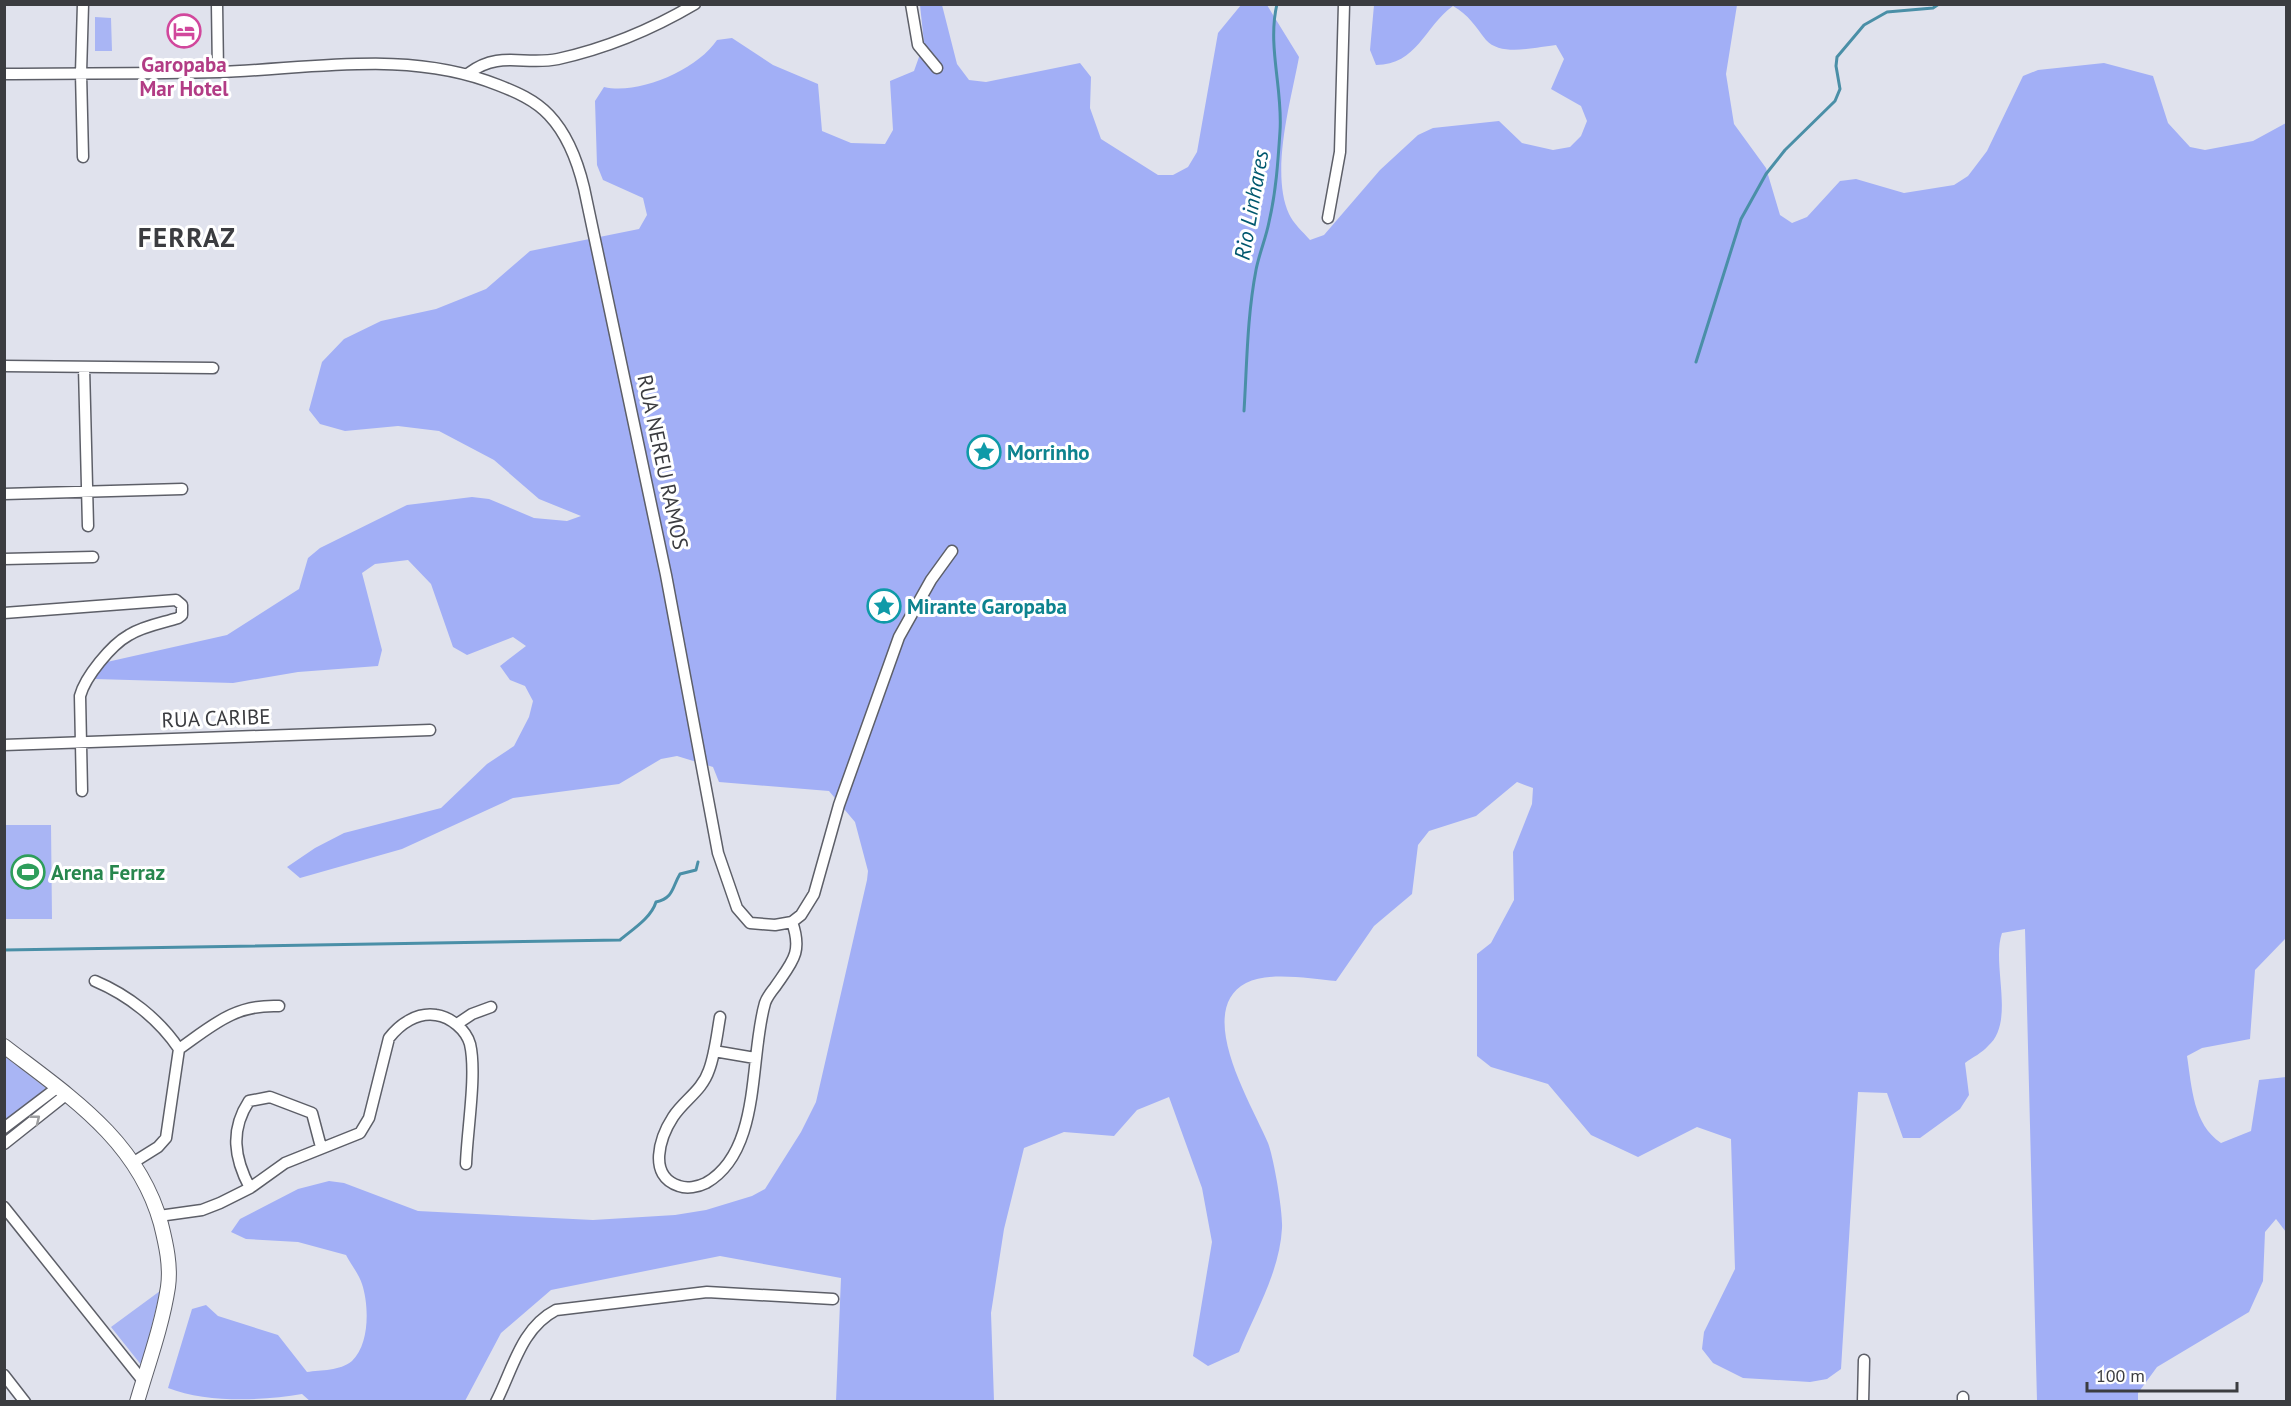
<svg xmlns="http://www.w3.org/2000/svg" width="2291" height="1406" font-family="'PT Sans',sans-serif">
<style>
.green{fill:#a9b5f4}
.forest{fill:#a2aff6}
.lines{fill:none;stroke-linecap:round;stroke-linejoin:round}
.stream{stroke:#4a8fa7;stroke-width:3}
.street-casing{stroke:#5d5f68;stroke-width:13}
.secondary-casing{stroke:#5d5f68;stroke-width:16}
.street{stroke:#fff;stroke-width:10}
.secondary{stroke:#fff;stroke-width:14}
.oneway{stroke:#9d9ea0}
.labels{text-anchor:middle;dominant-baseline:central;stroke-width:6;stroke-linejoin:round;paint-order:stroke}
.hotel-label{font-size:21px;font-weight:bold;fill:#b23c85;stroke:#fff}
.culture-label{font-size:21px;font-weight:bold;fill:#0d838f;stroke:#fff;text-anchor:start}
.street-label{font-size:21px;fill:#3b3c40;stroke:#fff}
.leisure-label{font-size:21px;font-weight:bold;fill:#27864d;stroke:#fff;text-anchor:start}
.water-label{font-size:22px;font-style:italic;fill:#00586e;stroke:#fff}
.district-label{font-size:27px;font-weight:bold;letter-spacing:1.5px;fill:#3b3c40;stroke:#fff}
</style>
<rect width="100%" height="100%" fill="#e0e2ed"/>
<!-- green -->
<path class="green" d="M95 17 111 18 112 51H95Z
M4 825H51L52 919H5Z
M4 1056 46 1088 5 1122H4Z
M160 1291 142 1366 111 1327Z"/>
<!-- forest -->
<path class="forest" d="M920 5H942L957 64 969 80 986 82 1080 63 1091 77 1090 108 1101 139 1158 175H1173L1188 167 1197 152 1218 33 1241 5H1267L1299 57C1291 101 1270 172 1289 214 1293 223 1303 232 1310 240L1324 235 1380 170 1418 135 1433 128 1499 121 1522 143 1553 150 1570 147 1581 136 1587 121 1581 106 1551 89 1564 59 1556 45C1536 47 1501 57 1486 40 1475 26 1469 15 1453 6 1424 27 1417 65 1376 65L1370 50 1374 5H1737L1726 74 1734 124 1766 168 1780 215 1792 223 1807 217 1840 181 1856 179 1904 193 1954 185 1968 176 1987 151 2023 76 2038 70 2104 63 2153 76 2168 123 2190 147 2205 150 2253 141 2286 123V938L2255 970 2250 1039 2202 1048 2187 1056C2192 1088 2193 1124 2221 1143L2251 1131 2259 1080 2286 1077V1232L2276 1219 2265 1232 2263 1281 2249 1312 2157 1367 2138 1393V1401H2037L2025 929 2002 933C1991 964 2016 1022 1988 1046 1982 1053 1973 1057 1965 1063L1969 1095 1960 1109 1920 1138H1903L1887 1093 1858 1092 1841 1369 1827 1379 1810 1382 1743 1378 1713 1363 1702 1349 1704 1332 1735 1269 1731 1139 1697 1127 1638 1157 1591 1135 1548 1084 1491 1067 1477 1056V954L1491 943 1514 900 1513 852 1532 804 1533 788 1517 782 1476 816 1429 831 1418 845 1412 894 1374 926 1336 981C1311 979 1269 971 1246 983 1193 1011 1253 1106 1268 1143 1274 1159 1283 1212 1282 1228 1280 1271 1255 1313 1239 1352L1208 1366 1193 1356 1212 1242 1202 1188 1169 1097 1137 1110 1114 1136 1064 1132 1024 1148 1004 1229 991 1313 994 1401H836L841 1278 720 1256 551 1290 501 1333 465 1401 311 1402 302 1394C263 1401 206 1403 168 1388L192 1309 206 1305 218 1316 278 1335 307 1372C321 1370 340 1371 352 1361 370 1344 369 1305 362 1284 359 1274 351 1265 346 1255L298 1242 246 1239 231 1232 240 1219 298 1189 329 1181 344 1183 418 1211 593 1220 675 1215 706 1210 752 1196 765 1189 801 1132 816 1102 867 880 868 871 855 822 829 791 719 782 713 767 677 756 661 759 619 784 513 798 402 849 300 878 287 867 315 848 344 833 441 808 487 764 514 746 529 717 533 701 525 686 510 680 500 666 526 646 513 637 467 655 453 647 431 584 408 560 375 564 362 573 382 650 378 666 298 672 233 683 95 679 98 664 227 635 299 589 308 558 320 548 407 505 472 497 489 499 534 518 567 521 581 516 539 499 494 460 439 431 398 426 345 431 320 424 309 410 322 362 344 339 381 321 436 309 486 289 530 251 639 229 647 215 643 198 603 180 597 165 595 101 604 87C639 95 697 70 717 40L732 38 773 65 818 84 822 131 851 143 885 144 893 130 890 81 914 71 924 43Z"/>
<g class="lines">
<!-- stream -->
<path class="stream" d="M1696 362 1741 219 1766 174 1785 150 1835 101 1840 89 1836 66 1837 57 1864 25 1887 12 1933 8 1939 4
M1244 411C1247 364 1247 317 1256 270 1259 254 1266 238 1269 222 1276 192 1278 162 1280 131 1283 89 1267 46 1277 4
M4 950 620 940C633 929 651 918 656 902 674 898 672 887 680 874L696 870 698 862"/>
<!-- street casing -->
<g class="street-casing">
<path id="street" d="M83 4 81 73 83 157
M217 4 218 72
M911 4 918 45 937 68
M469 73C500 50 524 66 558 59 608 48 651 30 695 4
M4 74C76 73 147 74 219 72 312 69 409 49 498 85 516 92 535 100 549 115 567 134 578 163 584 188L666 575 718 853 737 908 750 923 775 925 792 922 801 915 814 894 839 805 899 637 931 580 952 551
M1328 218 1340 152 1344 4
M4 366 213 368
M84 367 88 526
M4 494 182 489
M4 559 93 557
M4 613 176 600 182 605V615L178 618C162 623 143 626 129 635 111 645 85 677 80 696L82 791
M4 745 430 730
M95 981C128 995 159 1019 179 1049L166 1138 158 1147 134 1162
M720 1017C717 1034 715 1054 709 1070 702 1091 684 1100 673 1117 660 1137 647 1176 679 1186 687 1189 698 1187 706 1183 762 1151 749 1058 765 1003 767 997 771 992 775 987 792 962 803 953 792 922
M457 1024 472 1014 491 1007
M179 1049C213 1025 235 1004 279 1006
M714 1051 755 1058
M4 1128 58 1087
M4 1144 67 1094
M250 1188C234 1158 230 1130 249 1101L270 1097 312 1113 321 1147
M4 1207 143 1381
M159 1216 202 1210 220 1203 250 1188 285 1163 360 1133 369 1118 389 1038C400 1024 417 1012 436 1015 451 1017 466 1030 470 1044 477 1074 467 1131 466 1164
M4 1375 25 1402
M1963 1397V1402
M496 1402C513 1369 521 1328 556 1310L707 1292 833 1299
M1863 1402 1864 1360"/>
</g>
<!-- secondary casing -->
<g class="secondary-casing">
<path id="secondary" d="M4 1046C69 1096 138 1140 161 1224 166 1244 171 1266 168 1287 162 1326 148 1364 137 1402"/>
</g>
<!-- street -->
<use href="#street" class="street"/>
<!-- secondary -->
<use href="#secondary" class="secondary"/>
</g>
<!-- one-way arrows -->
<defs><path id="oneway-chevron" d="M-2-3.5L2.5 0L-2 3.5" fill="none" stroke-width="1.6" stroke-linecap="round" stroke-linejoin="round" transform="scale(1.5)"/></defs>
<use class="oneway" href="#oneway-chevron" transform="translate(36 1119) rotate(-39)"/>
<!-- icons -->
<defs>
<g id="hotel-ring" transform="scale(1.725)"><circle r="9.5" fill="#fff" stroke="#d1479c" stroke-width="1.5"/><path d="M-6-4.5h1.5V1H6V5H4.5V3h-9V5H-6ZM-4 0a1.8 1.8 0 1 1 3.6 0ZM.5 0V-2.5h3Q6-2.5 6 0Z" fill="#d1479c"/></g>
<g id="sight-ring" transform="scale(1.725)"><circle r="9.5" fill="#fff" stroke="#0f9aa8" stroke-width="1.5"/><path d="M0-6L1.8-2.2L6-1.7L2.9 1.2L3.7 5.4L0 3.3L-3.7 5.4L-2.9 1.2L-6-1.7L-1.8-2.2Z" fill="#0f9aa8"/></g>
<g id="stadium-ring" transform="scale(1.725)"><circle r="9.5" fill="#fff" stroke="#2e9e5b" stroke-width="1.5"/><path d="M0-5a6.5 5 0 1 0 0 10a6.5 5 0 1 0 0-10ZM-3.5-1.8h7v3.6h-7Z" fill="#2e9e5b"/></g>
</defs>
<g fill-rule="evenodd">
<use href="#hotel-ring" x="184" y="31"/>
<use href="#sight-ring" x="984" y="452"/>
<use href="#sight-ring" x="884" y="606"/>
<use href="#stadium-ring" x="28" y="872"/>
</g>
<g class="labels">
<!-- hotel labels -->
<g class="hotel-label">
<text x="184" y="64">Garopaba<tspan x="184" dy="24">Mar Hotel</tspan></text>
</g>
<!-- culture labels -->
<g class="culture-label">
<text x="1007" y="452">Morrinho</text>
<text x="907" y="606">Mirante Garopaba</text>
</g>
<!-- street labels -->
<g class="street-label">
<text transform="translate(663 462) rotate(78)">RUA NEREU RAMOS</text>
<text transform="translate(216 718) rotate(-2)">RUA CARIBE</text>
</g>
<!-- leisure labels -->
<g class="leisure-label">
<text x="51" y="872">Arena Ferraz</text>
</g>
<!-- water labels -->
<g class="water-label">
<text transform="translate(1251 205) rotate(-80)">Rio Linhares</text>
</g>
<!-- district labels -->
<g class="district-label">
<text x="187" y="237">FERRAZ</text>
</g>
</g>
<!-- border -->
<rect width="2291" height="1406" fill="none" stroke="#3b3c40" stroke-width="12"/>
<!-- scale -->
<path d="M2087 1382v9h150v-9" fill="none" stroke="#3b3c40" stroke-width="3"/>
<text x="2096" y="1382" font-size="18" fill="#3b3c40" stroke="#ffffff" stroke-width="4.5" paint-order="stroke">100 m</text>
</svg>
